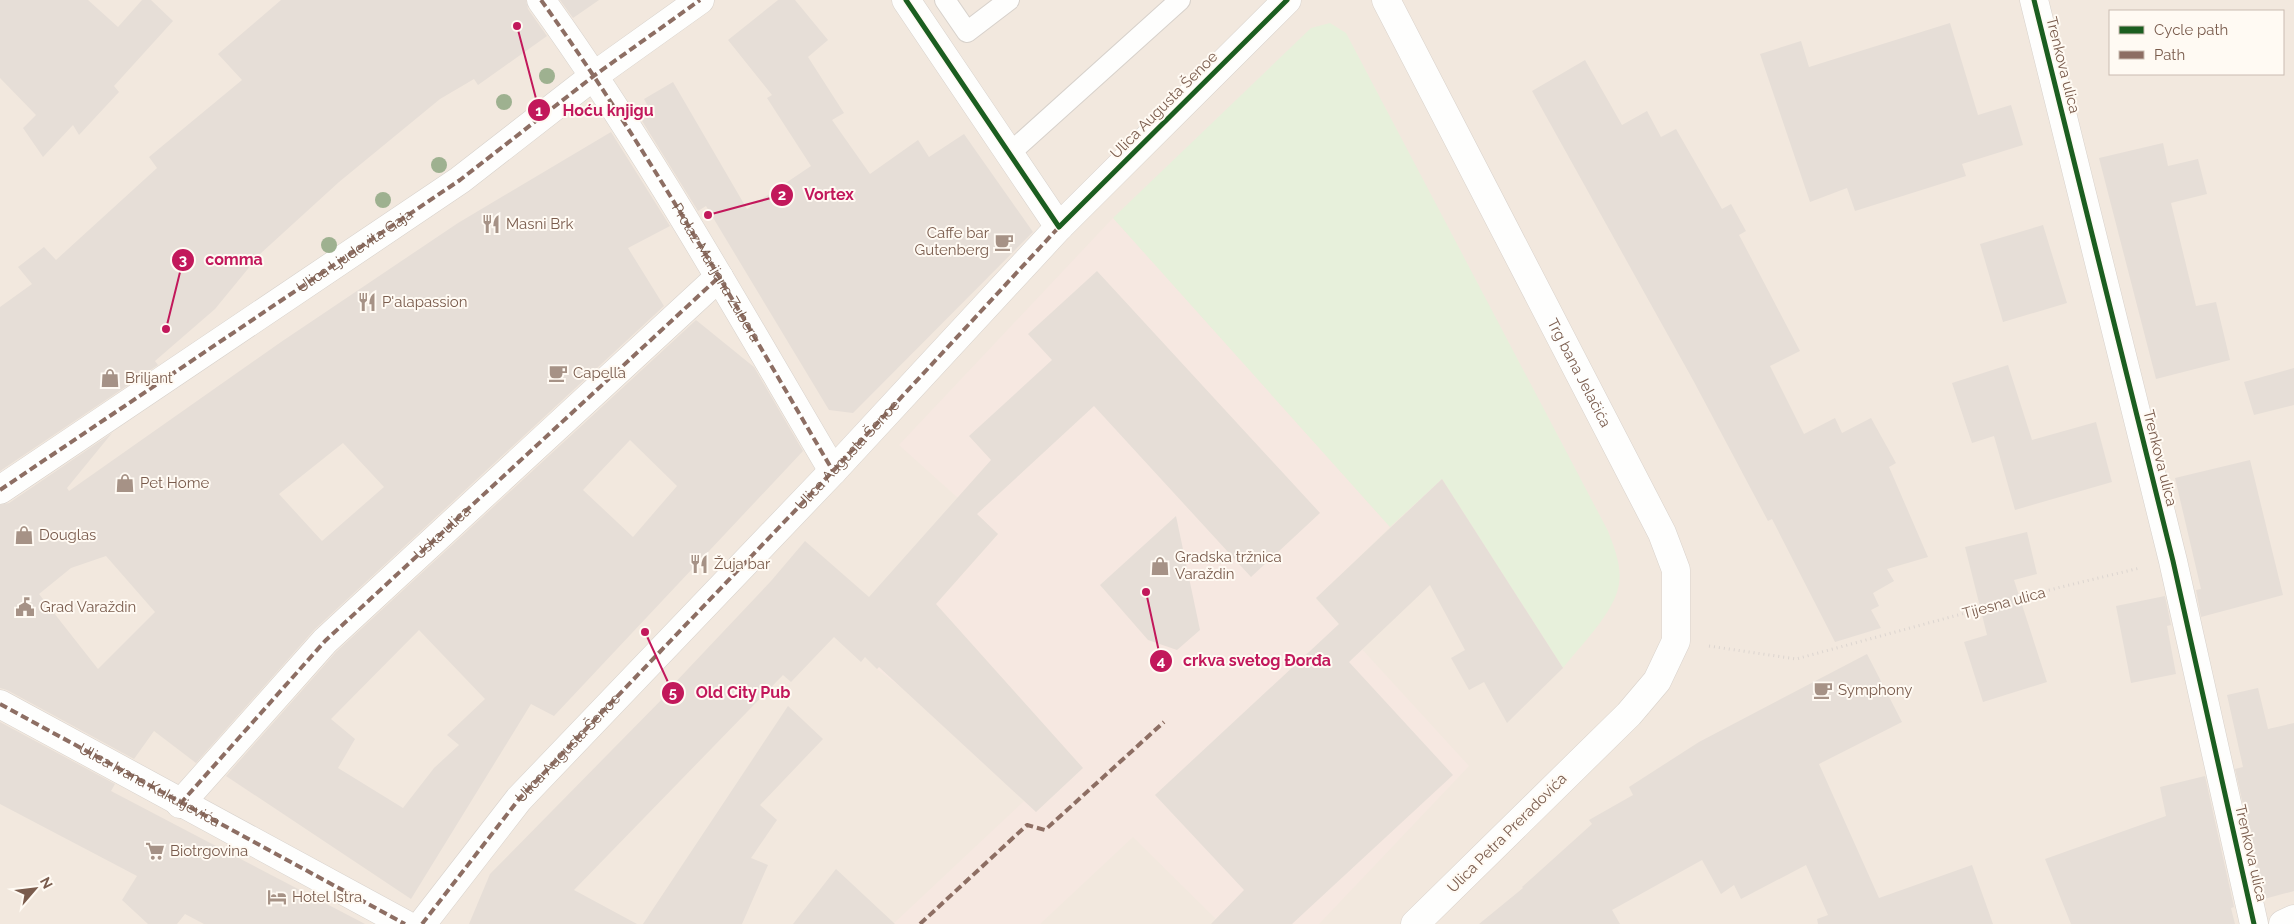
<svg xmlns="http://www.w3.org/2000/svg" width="2294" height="924" font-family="Raleway,sans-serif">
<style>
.residential{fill:#f2e8de;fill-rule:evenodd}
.commercial{fill:#f6e8e1}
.green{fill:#e7f0db}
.building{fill:#e6ded7;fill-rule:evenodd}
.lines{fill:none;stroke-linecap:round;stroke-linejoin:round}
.lane-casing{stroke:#d7d1cb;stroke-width:22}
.street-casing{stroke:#d7d1cb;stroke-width:29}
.secondary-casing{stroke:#d9d2cb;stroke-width:29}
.path{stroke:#dcd5d0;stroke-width:3;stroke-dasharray:1 4;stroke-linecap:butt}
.lane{stroke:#fefefd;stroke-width:20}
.street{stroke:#fefefd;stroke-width:28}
.secondary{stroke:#fefefd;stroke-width:28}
.quiet{stroke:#8d6e63;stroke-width:4;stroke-dasharray:8 4;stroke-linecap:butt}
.cycleway-casing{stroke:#fffaf3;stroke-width:8}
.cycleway{stroke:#1b5e20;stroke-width:5}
.tree{fill:#9eb190}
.labels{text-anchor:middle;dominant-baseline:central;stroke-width:4;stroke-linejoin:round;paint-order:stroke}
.street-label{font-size:15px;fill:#7a5c4d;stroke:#fffaf3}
.poi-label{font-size:15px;fill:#7a5c4d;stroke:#fffaf3;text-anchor:start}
.leader{fill:none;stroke:#c2185b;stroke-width:2}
.callout-dot{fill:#c2185b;stroke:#fffaf3;stroke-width:2}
.mark-label{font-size:15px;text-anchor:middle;font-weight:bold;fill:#fff}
.callout-label{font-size:16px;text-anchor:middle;font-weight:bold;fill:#c2185b;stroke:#fffaf3;stroke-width:4;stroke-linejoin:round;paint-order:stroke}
</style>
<rect width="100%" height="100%" fill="#f9f5f0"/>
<!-- residential -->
<path class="residential" d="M0 0H2294V924H0ZM2110 11H2283V74H2110Z"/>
<!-- commercial -->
<path class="commercial" d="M1113 218 1390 527 1316 599 1469 766 1319 924H1221L1133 837 1040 924H893L1024 801 903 689 877 669 998 534 899 445Z"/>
<!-- green -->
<path class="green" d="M1330 23 1346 33 1608 531C1614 547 1622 566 1619 584 1615 612 1580 646 1563 668L1442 479 1390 527 1113 218 1311 28Z"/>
<!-- building -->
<path class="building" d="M0 0H88L118 27 142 0H151L173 21 114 86 119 92 79 135 73 125 43 157 23 128 36 115 0 78Z
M281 0H526L528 9 547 36 478 85 474 79 440 99 339 182 260 254 215 309 155 361 158 365 0 471V307L32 284 18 267 44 247 56 260 157 168 149 157 242 80 218 54Z
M560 0H599L573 18Z
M778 0H795L828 40 808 57 844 113 832 120 870 174 918 140 929 157 964 134 1033 232 853 413 829 410 706 206 698 211 639 116 650 110 644 99 673 82 747 209 811 166 767 98 772 95 728 40Z
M1950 23 1978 115 2011 105 2023 145 1962 164 1966 176 1855 211 1847 188 1810 202 1760 54 1801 41 1809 67Z
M1585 60 1622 125 1647 111 1661 137 1676 129 1722 209 1731 204 1746 231 1739 235 1800 351 1770 366 1804 434 1835 418 1842 433 1871 418 1896 463 1889 467 1928 557 1887 569 1894 581 1873 593 1879 606 1871 610 1881 628 1835 642 1772 519 1768 521 1693 380 1532 91Z
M611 132 670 226 628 248 664 306 314 630 196 763 154 731 134 759 7 690 0 688V505L9 503 112 433 67 488 69 491 281 342 458 223ZM343 443 384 487 322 541 279 494ZM106 556 155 612 98 669 39 594 71 568Z
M2163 143 2168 166 2198 159 2207 194 2171 203 2196 306 2216 302 2230 360 2156 379 2099 158Z
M2043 225 2067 303 2003 322 1980 244Z
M1097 271 1320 513 1251 577 1094 406 977 514 998 534 936 604 1083 768 1036 812 879 667 877 669 865 657 861 662 834 637 791 682 783 675 574 890 637 924H469L490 874 671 690 670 688 771 581 805 541 869 597 991 460 969 436 1052 360 1028 334Z
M696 320 754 367 803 451 554 716 531 704 411 899 226 776 336 652ZM630 440 677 486 633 537 583 490ZM419 630 485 699 447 735 459 745 434 768 403 808 338 768 355 739 331 719Z
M2008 365 2032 440 2096 422 2112 482 2015 510 1994 436 1972 443 1952 383Z
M2294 368V405L2254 415 2244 382Z
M2250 460 2283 595 2201 617 2196 590 2201 589 2175 478Z
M1442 479 1563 668 1507 723 1484 682 1469 690 1451 658 1465 650 1430 585 1349 662 1453 775 1292 924H1211L1244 890 1155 795 1339 624 1316 598Z
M1176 516 1200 630 1177 650 1148 640 1100 585Z
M2027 532 2037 574 2014 580 2047 682 1983 702 1964 642 1987 635 1965 547Z
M2165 596 2171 625 2167 626 2176 674 2131 683 2116 606Z
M1867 654 1902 722 1819 764 1879 898 1972 865 1993 924H1818L1817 919 1828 915 1806 865 1741 899 1734 885 1721 894 1702 860 1612 910 1620 924H1479L1523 888 1522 887 1592 824 1589 820 1633 795 1629 787 1699 742Z
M2258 688 2268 729 2294 723V891L2264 899 2235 769 2243 767 2227 695Z
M788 706 823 739 760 805 777 820 751 858 768 865 742 924H643Z
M0 722 115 784 111 791 365 924H204L185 914 177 924H148L122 900 137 876 0 804Z
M2205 776 2234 907 2231 908 2235 924H2071L2045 859 2166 816 2160 787Z
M836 869 895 924H793Z"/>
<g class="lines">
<!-- lane casing -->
<g class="lane-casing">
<path id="lane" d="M945 0 967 32 1009 0
M1010 153 1180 0"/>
</g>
<!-- street casing -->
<g class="street-casing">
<g id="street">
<path id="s1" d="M541 0C649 150 739 312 833 471"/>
<path d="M906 0 1059 227"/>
<path d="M2034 0 2173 561 2254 924"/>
<path d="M0 490 460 180 595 75 700 0"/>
<path d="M0 704 405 924"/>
<path d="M180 804 325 641 719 277"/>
<path id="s2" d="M422 924 519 799 833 471 1059 227 1287 0"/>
<path d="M2283 924 2294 919"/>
</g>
</g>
<!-- secondary casing -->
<g class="secondary-casing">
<g id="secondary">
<path id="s3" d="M1386 0 1662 533 1676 570V641L1657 681 1629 714 1415 924"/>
</g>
</g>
<!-- path -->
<path class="path" d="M1709 646 1796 659 2061 587 2140 568"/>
<!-- lane -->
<use href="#lane" class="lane"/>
<!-- street -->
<use href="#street" class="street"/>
<!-- secondary -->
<use href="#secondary" class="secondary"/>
<!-- quiet -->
<g class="quiet">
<path d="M541 0C649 150 739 312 833 471"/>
<path id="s4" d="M0 490 460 180 595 75 700 0"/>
<path id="s5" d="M0 704 405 924"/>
<path id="s6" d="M180 804 325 641 719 277"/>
<path d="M422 924 519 799 833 471 1059 227"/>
<path d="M920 924 1027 825 1045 830 1164 722"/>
</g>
<!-- cycleway casing -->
<g class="cycleway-casing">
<path id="cycleway" d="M906 0 1059 227 1287 0
M2034 0 2173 561 2254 924"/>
</g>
<!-- cycleway -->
<use href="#cycleway" class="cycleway"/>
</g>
<!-- trees -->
<g class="tree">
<circle cx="547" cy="76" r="8"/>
<circle cx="504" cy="102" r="8"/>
<circle cx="439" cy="165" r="8"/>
<circle cx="383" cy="200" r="8"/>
<circle cx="329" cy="245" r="8"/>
</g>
<!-- icons -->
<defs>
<g id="restaurant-bare" transform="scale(1.5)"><path d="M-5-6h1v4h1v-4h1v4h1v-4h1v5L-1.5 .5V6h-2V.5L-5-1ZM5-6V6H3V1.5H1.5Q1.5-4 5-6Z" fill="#a69286" stroke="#fffaf3" stroke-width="2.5" paint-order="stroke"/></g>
<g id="cafe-bare" transform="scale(1.5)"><path d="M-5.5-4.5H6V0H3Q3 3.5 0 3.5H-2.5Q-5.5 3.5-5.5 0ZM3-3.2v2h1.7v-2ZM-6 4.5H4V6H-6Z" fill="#a69286" stroke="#fffaf3" stroke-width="2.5" paint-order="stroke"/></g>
<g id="shop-bare" transform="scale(1.5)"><path d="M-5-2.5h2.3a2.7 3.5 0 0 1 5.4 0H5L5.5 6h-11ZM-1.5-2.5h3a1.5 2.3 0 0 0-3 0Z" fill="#a69286" stroke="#fffaf3" stroke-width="2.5" paint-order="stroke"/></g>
<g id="civic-bare" transform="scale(1.5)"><path d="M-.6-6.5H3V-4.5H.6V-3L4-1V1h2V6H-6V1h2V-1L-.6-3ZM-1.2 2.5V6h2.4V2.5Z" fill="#a69286" stroke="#fffaf3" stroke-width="2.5" paint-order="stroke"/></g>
<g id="supermarket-bare" transform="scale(1.5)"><path d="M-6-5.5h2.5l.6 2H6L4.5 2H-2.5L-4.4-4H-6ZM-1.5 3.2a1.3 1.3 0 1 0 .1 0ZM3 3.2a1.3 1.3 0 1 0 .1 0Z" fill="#a69286" stroke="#fffaf3" stroke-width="2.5" paint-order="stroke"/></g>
<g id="hotel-bare" transform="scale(1.5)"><path d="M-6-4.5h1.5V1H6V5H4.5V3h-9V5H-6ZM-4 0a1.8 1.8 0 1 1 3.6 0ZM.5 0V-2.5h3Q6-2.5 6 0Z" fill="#a69286" stroke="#fffaf3" stroke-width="2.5" paint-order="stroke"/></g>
</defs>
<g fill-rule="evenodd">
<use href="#restaurant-bare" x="491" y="224"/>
<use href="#cafe-bare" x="1004" y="242"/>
<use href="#restaurant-bare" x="367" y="302"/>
<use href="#cafe-bare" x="558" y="373"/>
<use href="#shop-bare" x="110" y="378"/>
<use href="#shop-bare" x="125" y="483"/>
<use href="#shop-bare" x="24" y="535"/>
<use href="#restaurant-bare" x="699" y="564"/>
<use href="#shop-bare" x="1160" y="566"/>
<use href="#civic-bare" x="25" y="607"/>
<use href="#cafe-bare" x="1823" y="690"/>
<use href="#supermarket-bare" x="155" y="851"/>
<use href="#hotel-bare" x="277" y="897"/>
</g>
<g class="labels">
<!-- street labels -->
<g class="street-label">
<text transform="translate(2063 65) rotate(76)">Trenkova ulica</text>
<text transform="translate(1164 105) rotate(-45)">Ulica Augusta Šenoe</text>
<text stroke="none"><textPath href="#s4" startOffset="428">Ulica Ljudevita Gaja</textPath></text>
<text stroke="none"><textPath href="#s1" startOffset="324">Prolaz Marijana Zubera</textPath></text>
<text stroke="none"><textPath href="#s3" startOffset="420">Trg bana Jelačića</textPath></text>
<text stroke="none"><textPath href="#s2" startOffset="634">Ulica Augusta Šenoe</textPath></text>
<text transform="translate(2160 458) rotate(76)">Trenkova ulica</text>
<text stroke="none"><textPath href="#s6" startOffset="378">Uska ulica</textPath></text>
<text transform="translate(2004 603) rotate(-15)">Tijesna ulica</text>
<text stroke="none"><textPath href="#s2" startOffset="229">Ulica Augusta Šenoe</textPath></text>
<text stroke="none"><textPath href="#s5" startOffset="170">Ulica Ivana Kukuljevića</textPath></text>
<text transform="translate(1507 833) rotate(-45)">Ulica Petra Preradovića</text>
<text transform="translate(2251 853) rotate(77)">Trenkova ulica</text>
</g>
<!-- poi labels -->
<g class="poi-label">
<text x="506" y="224">Masni Brk</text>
<text x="989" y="233" text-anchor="end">Caffe bar<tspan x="989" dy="17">Gutenberg</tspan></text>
<text x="382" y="302">P'alapassion</text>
<text x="573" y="373">Capella</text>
<text x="125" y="378">Briljant</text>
<text x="140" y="483">Pet Home</text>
<text x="39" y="535">Douglas</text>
<text x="1175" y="557">Gradska tržnica<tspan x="1175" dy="17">Varaždin</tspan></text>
<text x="714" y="564">Žuja bar</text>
<text x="40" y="607">Grad Varaždin</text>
<text x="1838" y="690">Symphony</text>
<text x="170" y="851">Biotrgovina</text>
<text x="292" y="897">Hotel Istra</text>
</g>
</g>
<!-- callouts -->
<path class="leader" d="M517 26L539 110M708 215L782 195M166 329L183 260M1146 592L1161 661M645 632L673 693"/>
<g class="callout-dot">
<circle cx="517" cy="26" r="5"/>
<circle cx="708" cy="215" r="5"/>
<circle cx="166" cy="329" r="5"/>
<circle cx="1146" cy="592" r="5"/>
<circle cx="645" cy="632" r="5"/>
<circle cx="539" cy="110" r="12"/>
<circle cx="782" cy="195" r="12"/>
<circle cx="183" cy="260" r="12"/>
<circle cx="1161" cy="661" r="12"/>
<circle cx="673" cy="693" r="12"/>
</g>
<g class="mark-label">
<text x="539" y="116">1</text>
<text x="782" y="200">2</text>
<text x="183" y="265">3</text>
<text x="1161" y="666">4</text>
<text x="673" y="698">5</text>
</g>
<g class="callout-label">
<text x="608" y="116">Hoću knjigu</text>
<text x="829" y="200">Vortex</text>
<text x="234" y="265">comma</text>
<text x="1257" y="666">crkva svetog Đorđa</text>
<text x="743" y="698">Old City Pub</text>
</g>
<!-- legend -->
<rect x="2109" y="10" width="175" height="65" fill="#fffaf3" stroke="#cabbb1"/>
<rect x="2119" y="26" width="25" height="8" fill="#1b5e20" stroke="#cabbb1"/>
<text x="2154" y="35" font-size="15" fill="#7a5c4d">Cycle path</text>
<rect x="2119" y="51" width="25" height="8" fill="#8d6e63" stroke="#cabbb1"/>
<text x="2154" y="60" font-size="15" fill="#7a5c4d">Path</text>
<!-- north arrow -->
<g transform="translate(35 889) rotate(62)" stroke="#fffaf3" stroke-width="4" paint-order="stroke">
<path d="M0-4L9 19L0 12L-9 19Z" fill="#7a5c4d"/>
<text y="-8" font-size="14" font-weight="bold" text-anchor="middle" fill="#7a5c4d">N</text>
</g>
</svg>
